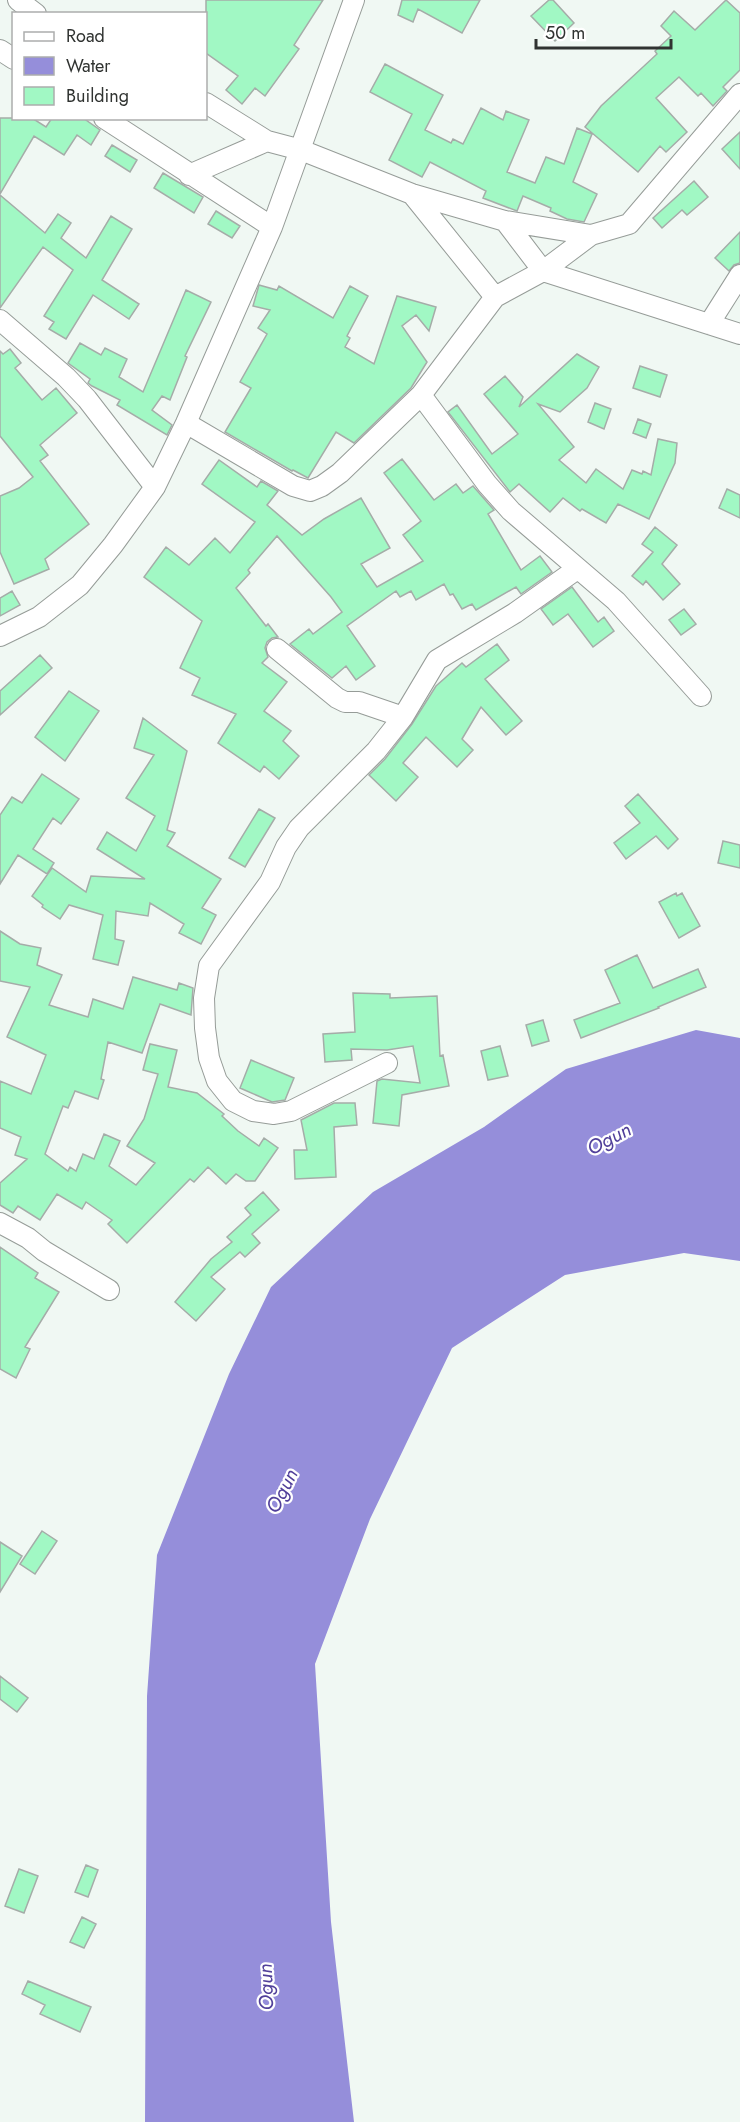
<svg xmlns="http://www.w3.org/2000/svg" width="740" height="2122" font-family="Jost,sans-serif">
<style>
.water{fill:#958eda}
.building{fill:#a1f8c4;stroke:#a5aca8;stroke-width:1.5}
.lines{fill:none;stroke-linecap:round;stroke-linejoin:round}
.street-casing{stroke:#969c98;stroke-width:22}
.street{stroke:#fff;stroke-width:20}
.labels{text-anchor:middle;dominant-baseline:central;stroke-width:4.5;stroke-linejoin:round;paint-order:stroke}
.water-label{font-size:20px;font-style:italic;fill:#51409a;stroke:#fff}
</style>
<rect width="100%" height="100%" fill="#f0f8f3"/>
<!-- water -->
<path class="water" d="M696 1030 740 1038V1261L684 1253 565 1275 452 1348 370 1519 315 1664 331 1922 354 2122H145L147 1696 157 1555 229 1374 271 1287 373 1192 484 1127 566 1069Z"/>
<!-- building -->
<path class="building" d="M206 0H323L294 45 299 49 265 96 255 88 242 104 226 90 238 76 206 53Z
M402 0H480L462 33 418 9 413 22 398 15Z
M549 0H553L574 23 555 41 531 16Z
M726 0 740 13V70L723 87 727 91 713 106 701 93 698 96 679 77 656 98 687 132 666 152 660 146 638 172 585 127 601 106 657 54 655 51 671 36 661 26 674 11 695 30Z
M385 64 443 95 425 130 451 143 453 139 463 144 481 108 503 120 506 111 529 120 507 172 535 183 546 157 564 164 577 128 592 134 573 182 597 194 584 222 567 219 550 211 551 208 523 196 517 211 483 198 486 191 430 162 422 177 389 160 412 114 370 92Z
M0 118H32L46 127 52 118H83L100 130 91 145 77 135 64 155 34 136 0 194Z
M740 132V169L722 149Z
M112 145 137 160 130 172 105 156Z
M163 173 203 197 194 213 154 188Z
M694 181 708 197 687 215 682 210 662 228 653 218Z
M0 195 45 233 58 214 71 223 61 238 86 258 111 216 132 229 102 280 139 304 129 319 93 295 66 339 49 329 54 322 44 316 73 270 43 247 0 308Z
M216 211 240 226 232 238 208 224Z
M740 232V263L734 265 729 271 715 258Z
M259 285 277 290 279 286 333 318 350 286 368 296 347 336 350 338 345 347 374 364 397 296 436 307 429 331 416 315 402 326 427 362 411 388 354 443 336 432 308 478 293 470 292 471 225 432 251 388 240 382 267 334 258 328 270 310 253 306Z
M186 290 211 302 185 356 187 357 170 400 162 396 152 410 172 425 167 435 117 405 120 400 92 386 88 383 90 379 68 363 80 343 101 355 105 348 127 359 119 377 143 392Z
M10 349 21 363 15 368 42 400 56 388 77 413 40 445 48 455 40 461 89 524 45 559 49 569 14 584 0 552V496L19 488 33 477 0 436V351L3 354Z
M577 354 599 367 587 388 560 412 538 404 574 447 559 460 586 483 596 469 623 489 632 470 642 474 643 471 651 475 658 439 677 443 675 463 649 519 618 504 606 523 582 509 580 511 563 498 550 512 519 484 510 492 448 412 457 405 492 454 518 434 484 394 505 376 523 397 519 407Z
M640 366 667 375 660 397 633 388Z
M595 403 611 409 604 429 588 422Z
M638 419 651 424 646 438 633 433Z
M402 459 434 500 456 484 463 493 473 486 494 510 488 514 521 570 540 556 552 572 521 594 516 587 476 610 472 604 462 609 453 594 450 595 444 584 416 600 411 591 400 597 396 591 347 626 375 666 356 680 346 666 332 678 290 644 309 629 313 634 342 612 331 597 277 536 248 570 250 573 236 588 266 626 268 624 278 637 272 638 267 642 265 648 268 657 262 663 287 682 264 711 291 731 283 741 299 756 279 779 264 766 260 772 218 743 236 714 192 695 200 678 180 668 202 621 144 577 166 547 189 565 215 538 230 553 255 522 202 484 219 460 257 487 261 481 278 491 267 505 302 535 324 519 361 498 390 548 361 564 377 587 423 561 403 535 421 521 384 473Z
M727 489 740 495V518L719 508Z
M655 527 677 545 662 564 680 584 663 600 646 581 643 585 632 576 653 552 642 544Z
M572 587 598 622 604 617 614 631 593 647 568 614 553 625 541 609Z
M12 591 20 605 0 616V598Z
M684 609 696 624 681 635 669 620Z
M497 644 509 660 485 679 522 721 506 735 481 707 462 739 473 750 457 767 426 737 403 763 418 777 396 801 369 775 385 759 412 724 436 686 462 663 466 667Z
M40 655 52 668 0 715V691Z
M69 691 99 711 65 761 35 737Z
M143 718 187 751 167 830 175 833 167 846 221 879 202 908 216 915 201 944 179 933 184 924 150 903 148 916 116 911 115 939 124 941 118 965 93 959 103 915 69 905 60 919 42 907 43 905 32 896 52 868 86 892 91 876 145 879 97 849 107 832 136 851 155 816 126 798 154 755 134 748Z
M42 774 79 799 61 824 53 818 33 849 54 863 47 874 18 855 0 884V815L12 797 22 803Z
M638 794 678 839 668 849 656 836 626 859 614 843 640 823 625 806Z
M259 809 275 818 245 867 229 858Z
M723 841 740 845V868L718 863Z
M676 893 677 896 682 893 700 926 679 938 659 902Z
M0 931 20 944 41 948 37 965 62 975 49 1005 88 1017 93 999 123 1009 133 977 177 990 179 983 193 988 191 1015 160 1004 142 1053 108 1042 101 1079 104 1080 98 1099 75 1091 68 1108 63 1106 45 1154 68 1171 70 1167 76 1171 83 1154 94 1159 104 1134 120 1141 109 1166 136 1185 155 1163 127 1146 144 1119 158 1074 143 1070 150 1044 177 1050 168 1087 197 1093 224 1114 222 1116 238 1131 259 1146 264 1138 278 1148 255 1181H246L236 1174 226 1184 208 1167 194 1182 190 1179 127 1243 108 1224 112 1220 86 1202 82 1209 57 1194 40 1220 18 1206 13 1213 0 1205V1183L27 1159 15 1155 21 1137 0 1128V1081L31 1094 46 1055 7 1037 30 987 0 981Z
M637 955 653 988 698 969 706 987 658 1007 659 1008 581 1038 574 1020 620 1003 605 970Z
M353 993 390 994V998L437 996 440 1056 443 1055 449 1086 402 1095 399 1126 373 1123 377 1081 382 1079 420 1083 413 1046 387 1050 351 1049 352 1060 325 1062 323 1034 355 1032Z
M543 1020 549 1041 532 1046 526 1025Z
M500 1046 508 1076 488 1080 481 1051Z
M251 1060 294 1078 285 1100 272 1102 240 1088Z
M334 1103H355L357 1125 334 1127 336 1177 295 1179 294 1150H307L301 1120Z
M263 1192 279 1210 252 1234 260 1243 245 1257 240 1252 211 1277 225 1289 196 1321 175 1302 211 1259 232 1242 227 1237 251 1215 245 1208Z
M0 1247 38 1273 35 1278 59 1292 25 1347 30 1349 16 1378 0 1369Z
M42 1531 57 1541 35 1574 20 1564Z
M0 1542 22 1556 0 1592Z
M0 1676 28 1698 17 1712 0 1699Z
M86 1865 98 1870 88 1897 75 1892Z
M19 1869 38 1876 24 1913 5 1906Z
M82 1917 96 1924 84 1948 70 1942Z
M28 1981 91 2007 80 2032 40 2014 45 2005 22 1994Z"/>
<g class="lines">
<!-- street casing -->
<g class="street-casing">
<path id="street" d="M18 0 36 14
M0 50 14 59
M206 103 267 141 301 150 412 194 505 221 591 235
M104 118 272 227
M189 175 267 141
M412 194 495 297
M505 221 543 271 740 334
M0 320 66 377 87 399 155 487
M709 324 740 275
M421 395 487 484 511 511 616 601 701 696
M186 423 293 486 310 491 322 486 340 473 421 395 495 297 543 271 591 235 629 224 740 94
M0 636 39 617 80 585 113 545 155 487 186 423 272 227 354 0
M277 649 337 698 345 702H359L403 717
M387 1063 291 1111 274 1114 253 1111 233 1101 217 1081 209 1058 205 1028 204 998 209 966 270 882 286 847 299 828 376 751 403 717 437 660 515 613 577 569
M0 1223 28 1238 44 1251 109 1290"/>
</g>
<!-- street -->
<use href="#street" class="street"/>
</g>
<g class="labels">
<!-- water labels -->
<g class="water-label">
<text transform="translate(609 1139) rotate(-28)">Ogun</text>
<text transform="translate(282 1491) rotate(-63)">Ogun</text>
<text transform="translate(266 1987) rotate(-92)">Ogun</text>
</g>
</g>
<!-- legend -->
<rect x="12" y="12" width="195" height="108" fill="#ffffff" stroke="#acadad" stroke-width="1.5"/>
<rect x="24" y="32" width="30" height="9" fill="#ffffff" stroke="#acadad" stroke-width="1.5"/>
<text x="66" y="42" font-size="18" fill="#303331">Road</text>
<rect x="24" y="57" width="30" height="18" fill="#958eda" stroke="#acadad" stroke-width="1.5"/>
<text x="66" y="72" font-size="18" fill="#303331">Water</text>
<rect x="24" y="87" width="30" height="18" fill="#a1f8c4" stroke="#acadad" stroke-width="1.5"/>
<text x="66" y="102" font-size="18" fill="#303331">Building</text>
<!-- scale -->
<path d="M536 39v9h135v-9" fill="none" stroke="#303331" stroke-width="3"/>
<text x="545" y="39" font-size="18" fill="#303331" stroke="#ffffff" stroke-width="4.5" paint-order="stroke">50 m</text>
</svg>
